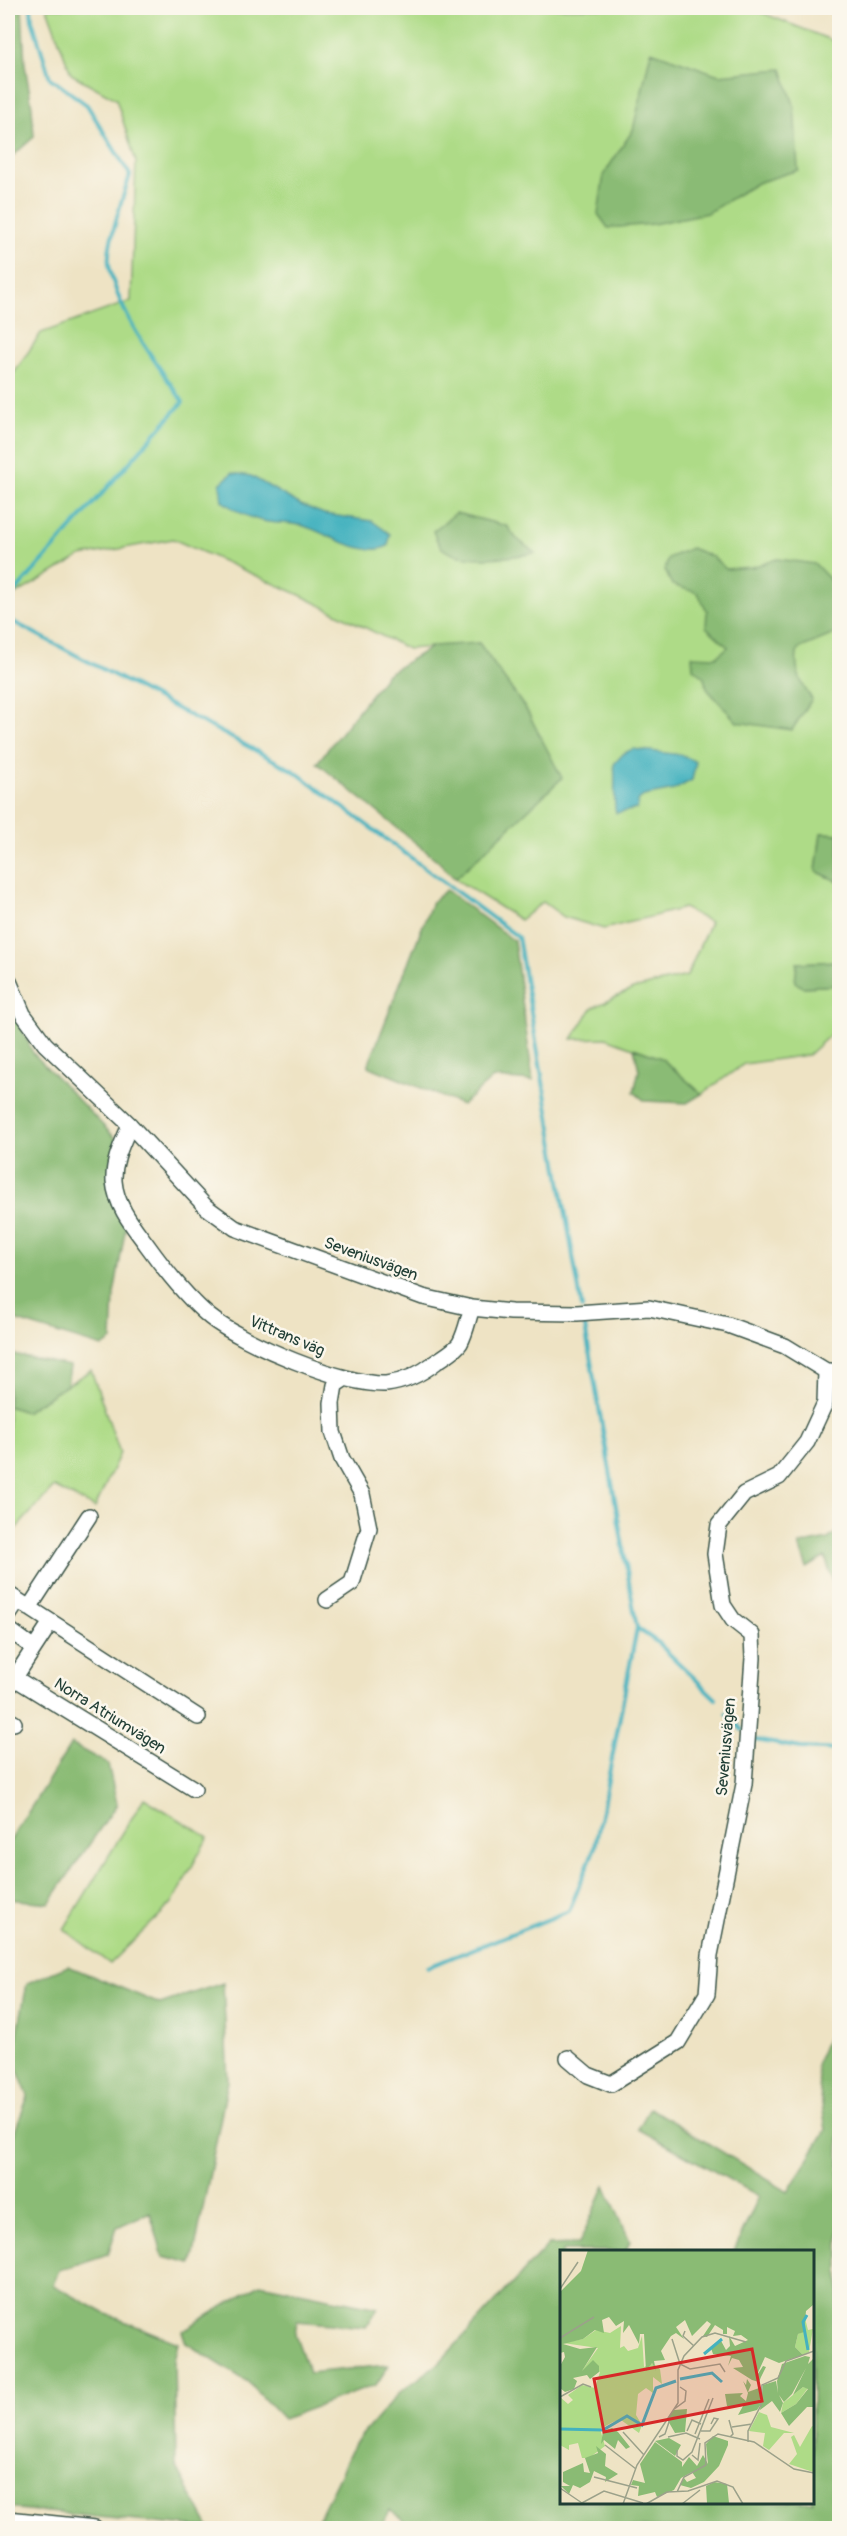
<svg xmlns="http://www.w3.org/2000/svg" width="847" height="2536" font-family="Pangolin,sans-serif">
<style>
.green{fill:#aedb87;stroke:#668c5e;stroke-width:1.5}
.forest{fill:#8abb74;stroke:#547c54;stroke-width:1.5}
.water{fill:#44b2bf;stroke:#32787a;stroke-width:1.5}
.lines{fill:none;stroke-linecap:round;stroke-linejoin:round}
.stream{stroke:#44b2bf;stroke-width:4}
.street-casing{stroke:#3e564a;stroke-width:18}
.street{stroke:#fff;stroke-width:15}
.labels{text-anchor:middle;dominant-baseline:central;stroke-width:5;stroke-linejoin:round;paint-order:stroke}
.street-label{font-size:16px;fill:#1f3d34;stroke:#fbf7ec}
.inset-river{fill:none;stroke:#44b2bf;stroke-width:3}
.inset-road{fill:none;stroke:#9ba18a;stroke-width:1.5}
.view{fill:#d62828;fill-opacity:0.15;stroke:#d62828;stroke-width:3}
.inset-edge{fill:none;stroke:#1f3d34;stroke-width:3}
</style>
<rect width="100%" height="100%" fill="#fbf7ec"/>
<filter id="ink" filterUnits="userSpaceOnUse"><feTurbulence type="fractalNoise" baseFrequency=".0167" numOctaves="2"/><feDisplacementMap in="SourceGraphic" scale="12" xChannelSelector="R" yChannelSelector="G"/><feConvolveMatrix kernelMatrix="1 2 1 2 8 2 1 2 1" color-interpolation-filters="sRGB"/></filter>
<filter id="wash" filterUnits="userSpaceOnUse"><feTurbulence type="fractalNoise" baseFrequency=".008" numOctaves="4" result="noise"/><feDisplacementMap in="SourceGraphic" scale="24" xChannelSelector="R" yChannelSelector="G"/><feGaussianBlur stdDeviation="1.35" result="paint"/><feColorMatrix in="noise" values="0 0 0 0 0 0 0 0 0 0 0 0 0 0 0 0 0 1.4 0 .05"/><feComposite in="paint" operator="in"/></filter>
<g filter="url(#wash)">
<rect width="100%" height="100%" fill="#eee3c4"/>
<!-- green -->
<path class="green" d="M47 8H750L839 43 840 834 821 833 816 871 839 882 840 961 797 963 802 987 839 985 840 1026 808 1055 744 1064 702 1094 661 1058 606 1038 572 1039 592 1008 633 989 687 976 710 922 684 908 604 929 564 917 543 902 520 920 455 879 561 778 479 643 408 649 300 595 173 539 81 556 8 599V382L41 333 131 301 136 162 116 99 71 74Z
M91 1370 120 1453 95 1508 54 1487 11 1534 8 1532V1406L25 1412Z
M144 1798 208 1837 172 1903 110 1964 64 1929Z"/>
<!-- forest -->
<path class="forest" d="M8 8H22L25 65 32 107 34 137 8 160Z
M651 51 719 75 782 69 794 105 798 170 757 183 707 213 653 224 608 228 598 214 604 174 633 130Z
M456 513 507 526 516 538 535 553C512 557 460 564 442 548 438 545 435 536 433 531Z
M691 548 713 557 726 569 752 567 777 559 815 564 839 589V632L798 649C793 668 801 684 812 699L792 730 737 722 708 690 703 676 693 668 692 656 716 657 728 647 706 627 707 611 698 593 672 585 665 570 668 558Z
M479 643 527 711 562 778 455 879 438 861 317 763 387 674 433 646Z
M821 833 839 834V882L816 871Z
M446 890 514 941 533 1081 493 1078 462 1105 368 1066 432 902Z
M839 961V985L802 987 795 982 797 963Z
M8 1013 16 1015 33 1053 123 1146 120 1175 126 1226 114 1294 112 1340 102 1347 8 1318Z
M634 1048 661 1058 702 1094 687 1103 645 1101 634 1092 639 1070Z
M8 1353 70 1366 67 1385 25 1412 8 1406Z
M839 1530V1590L835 1588 825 1557 807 1568 799 1545 828 1539Z
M71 1744 108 1764 117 1804 49 1903 8 1899V1844Z
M68 1966 160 2004 223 1983 228 2081 192 2264 163 2257 150 2212 117 2227 108 2254 59 2270 53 2285 104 2313 178 2343 174 2360 176 2466 209 2528 8 2508V2150L28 2096 13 2059 27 1983Z
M839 2008V2528H416L389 2510 382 2528H314L355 2443 399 2393 438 2364 548 2245 579 2244 605 2185 630 2241 626 2251H562V2502H812V2251H734L759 2196 638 2129 650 2108 788 2192 826 2130 816 2065Z
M260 2284 378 2308 366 2327 297 2321 295 2334 309 2373 389 2365 376 2385 283 2419 248 2382 186 2343 182 2331Z"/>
<!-- water -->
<path class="water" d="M232 473 251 476 301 505 324 514 372 521 390 534 388 546C362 558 329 534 304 526 290 522 277 524 263 521 247 518 234 510 222 501L220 484Z
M633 749 681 755 696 762 692 780 674 790 644 796 638 800 637 809 616 813C613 808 616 775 614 764L624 753Z"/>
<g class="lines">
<!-- stream -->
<path class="stream" d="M8 600 183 402C156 362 117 313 109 264 106 246 124 193 130 175L87 105 50 78 32 20 31 8
M8 619 294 771 518 937 582 1308
M637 1628 657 1642 716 1699
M727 1714 742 1730
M755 1740 801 1748 840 1750
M428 1967 569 1911 595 1847 637 1628 583 1315"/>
</g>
</g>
<g filter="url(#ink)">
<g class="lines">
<!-- street casing -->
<g class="street-casing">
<path id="street" d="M8 979 23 1014 45 1044 130 1125 206 1207 235 1228 423 1297 472 1308 511 1312 577 1313 649 1308 728 1325 785 1346 826 1371 840 1383
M130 1125C122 1144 113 1161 114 1181 116 1206 133 1226 147 1245 165 1270 186 1297 210 1317 242 1343 345 1386 386 1384 404 1382 422 1373 436 1362 443 1357 456 1350 460 1343 466 1332 468 1319 472 1308
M8 1594 198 1717
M327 1600 352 1583 369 1528 362 1494 342 1459 333 1432 332 1403 335 1385 344 1379
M29 1608 89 1516
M8 1616 18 1601
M8 1629 34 1648 8 1688
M34 1648 51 1622
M8 1674 194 1789
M8 1720 14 1723
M568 2058 588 2075 611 2084 678 2042 707 1994 710 1955 744 1784 753 1658 752 1635 733 1620 723 1605 715 1554 719 1525 744 1494 779 1477 807 1442 825 1403 826 1371H831
M8 2519 95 2528"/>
</g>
<!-- street -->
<use href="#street" class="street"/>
</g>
</g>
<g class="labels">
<!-- street labels -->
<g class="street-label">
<text transform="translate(371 1259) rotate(20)">Seveniusvägen</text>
<text transform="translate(287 1336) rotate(23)">Vittrans väg</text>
<text transform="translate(110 1716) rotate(32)">Norra Atriumvägen</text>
<text transform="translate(726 1747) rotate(-85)">Seveniusvägen</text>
</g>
</g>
<!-- overview -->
<g transform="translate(560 2250)">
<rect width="254" height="254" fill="#eee3c4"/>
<path d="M245 68 248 80 253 79 249 102 243 105 235 97 238 84 244 81ZM61 76 60 98 64 96 68 101 78 98 82 86 84 117 92 113 96 120 95 115 100 119 102 134 93 127V143L86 138 78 144 76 165 82 175 79 183 61 170 53 172 40 179 45 196 29 208H22L18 193 9 195V200L0 195V147L8 154 13 150 8 145 22 135 35 138 40 122 28 117 21 122 38 98 3 93 23 89 36 80 50 83ZM243 137 248 138 236 154 221 163 223 153ZM199 162 207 165 211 177 234 183H224L209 200 203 196 205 183 189 181ZM252 176 254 177 253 222 229 214 237 204 231 187 234 185 240 197Z" fill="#aedb87"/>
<path d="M28 0H253V55L246 61 244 82 238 84 235 97 243 105 219 113 205 107 196 127 203 116 206 117 201 127 199 132 192 130 173 118 183 117 179 110 172 108 168 116 171 106 153 104 151 98 160 89 166 100 170 96 169 86 175 96 188 90 181 85 173 86 175 81 167 77V84H163V80L155 75 147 87 143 86 151 74 147 71 132 86 125 70 116 77 124 89 116 83 111 86 101 101 105 110 94 111 96 121 92 113 86 121 84 84H80L79 94 69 75 63 83 64 71 56 76 49 67 42 70 44 83 35 80 23 89 3 94 20 99 37 97 22 121 33 110 39 116V122L30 129 27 125 13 128 17 131 14 139 5 142 0 138V116L5 107 4 102 0 103V42L21 21ZM245 106 250 107 248 114 253 109V157H247L229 176 221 163 236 154 248 139 243 137 233 145 246 118 232 144 224 152 219 145 223 153 220 162 212 151 200 160 203 135 216 131 218 143 217 131 222 114ZM187 129 191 135 188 142 199 138 201 154 197 160 178 165 183 156H167L165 144 183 143 180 146 186 151 188 143 183 131 186 135ZM127 159 125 182 115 183 107 169 114 160ZM52 178 58 182 70 197 66 199 58 190 55 199 44 190 41 194 43 181ZM153 186 168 191V195L159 216 144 232 131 238 120 235 124 228 127 232 136 228 132 222 121 228 114 240 97 247 95 242 78 246 79 236 71 235 73 230 85 233 80 214 95 192 122 212V217L129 207 137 216 143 205 148 214 146 194ZM109 188 121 195 115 206 95 191ZM36 196 46 204 45 216 58 224 45 232 46 227 34 221 30 232 20 238 13 235 9 244 1 236H10L3 232V222L23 213 24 222 30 223 25 208 38 203ZM154 232 167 234 169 253H147L146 236Z" fill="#8abb74"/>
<path class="inset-river" d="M247 65 243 72 248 100M144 104 162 89M120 129 152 123 162 132M0 179 43 180 67 166 82 175 96 138 116 131"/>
<path class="inset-road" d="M0 39 18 12M125 81 123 86 134 96M0 88 34 67M112 89 120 114 130 119 160 114 165 122M0 147 23 134 31 137M113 160 125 151 126 141 120 137M169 170 173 184 170 187M172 177 192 174M127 181 132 170 141 174M141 181H150L158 169 154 168 151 174M63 182 84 205M135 184 149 149M99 187 105 184 110 169M108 187 126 183 140 189M188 192V181L201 155 202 135 218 128 226 111 254 101M45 195 76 219M117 200V206L123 210 132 202 153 148M132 205 138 210 140 193M34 227 77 238M0 238 22 253M117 242 124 227 146 215 145 193 158 184 194 192 234 219 254 223M20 254 44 241 83 253M63 254 77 215 118 153V120L124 106 142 87 155 83 186 92M86 254 107 242 128 241 157 231 173 237 183 254M122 254 140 240"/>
<path class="view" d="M192 99 202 151 44 182 34 129Z"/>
<rect width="254" height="254" class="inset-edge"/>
</g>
<!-- margin -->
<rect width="847" height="2536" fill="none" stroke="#fbf7ec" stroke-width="30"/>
</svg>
